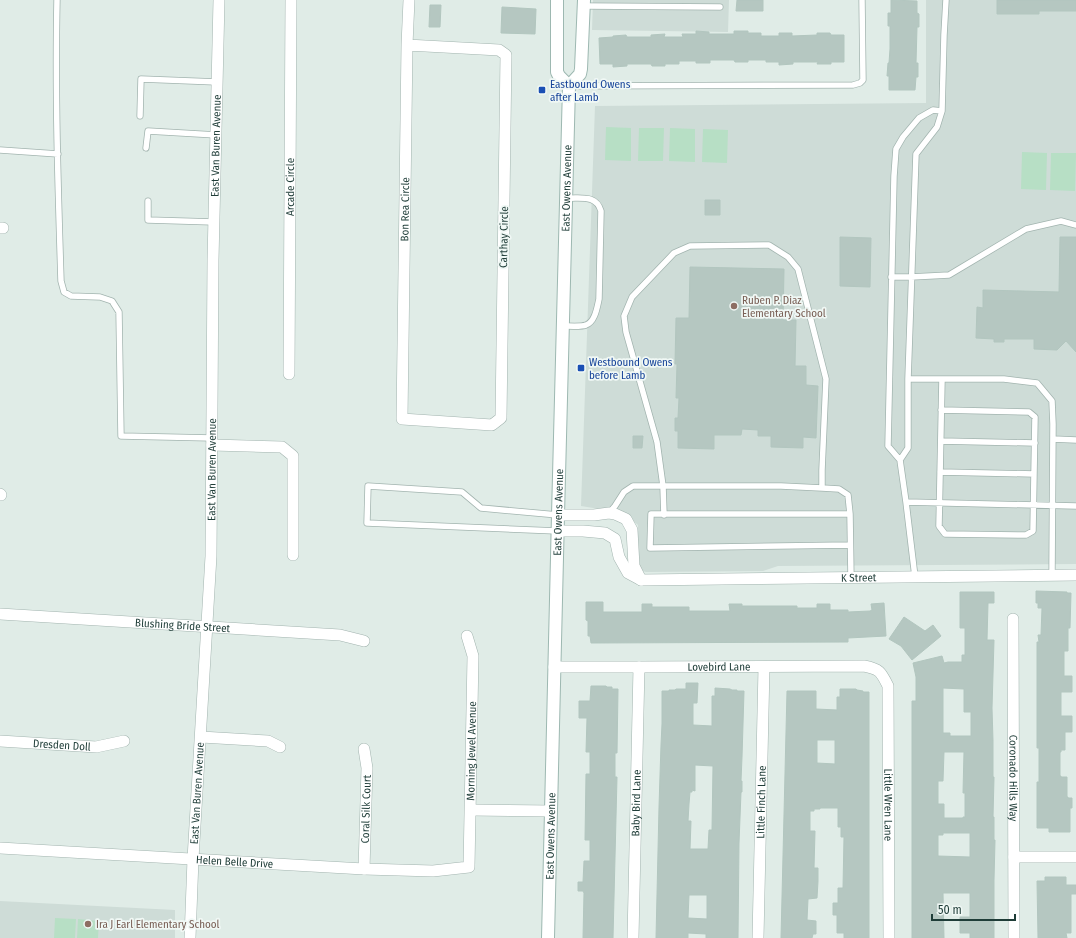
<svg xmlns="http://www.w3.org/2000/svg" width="1076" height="938" font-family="'Fira Sans Condensed',sans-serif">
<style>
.built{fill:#cedcd7}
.green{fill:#b7dfc5}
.building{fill:#b5c7c1;stroke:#b2c6bf;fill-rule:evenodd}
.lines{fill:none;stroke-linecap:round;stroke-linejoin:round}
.service-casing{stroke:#a2b4af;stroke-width:7}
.minor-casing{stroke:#a2b4af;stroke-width:12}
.secondary-casing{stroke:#9db8b1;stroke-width:14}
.service{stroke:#fff;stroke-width:5.5}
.minor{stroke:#fff;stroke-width:11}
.secondary{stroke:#fff;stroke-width:12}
.transit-dot{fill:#1a4fb4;stroke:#f0f8f5;stroke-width:1.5}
.education-dot{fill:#8d6e63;stroke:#f0f8f5;stroke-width:1.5}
.labels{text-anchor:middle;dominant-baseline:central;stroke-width:3.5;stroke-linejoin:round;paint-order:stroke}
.transit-label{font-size:11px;fill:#164399;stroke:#f0f8f5;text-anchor:start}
.street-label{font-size:11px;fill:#1f3d38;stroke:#f0f8f5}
.education-label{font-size:11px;fill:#785e54;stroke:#f0f8f5;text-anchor:start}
</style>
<rect width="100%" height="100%" fill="#e0ece7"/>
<!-- built -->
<path class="built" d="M593 0H729L728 32 592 30Z
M926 0H1076V564L778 566 763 571 646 572 637 569 638 525 624 513 581 506 595 106 926 103Z
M0 901 175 910V938H0Z"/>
<!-- green -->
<path class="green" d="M606 127 631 128V161L605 160Z
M639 128H664L663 161H638Z
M670 128 695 129V162L669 161Z
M703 129 728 130 727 163 702 162Z
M1022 152 1047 153 1046 190 1021 189Z
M1051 153H1076L1075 191 1050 190Z
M55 918 76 919 75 938H54Z
M78 919 99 921 98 938H77Z"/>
<!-- building -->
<path class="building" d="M737 0H763V11H736Z
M891 0 917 1V13L919 14V27H917L916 63H918V77H916L915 90H889V76H887L888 63H889L890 49V26H888V13H891Z
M997 0H1076V11H1039V14H997Z
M430 5H441L440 27H429Z
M502 7 536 9 535 34 501 33Z
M696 31 709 32V34H734V31H748V33H761V36H779V33H792V36L817 35V33H830L831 35H844V62H831V64H817L818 62H793V64L779 65V62H766V60H748V62H735L734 60H710V63H696V61H679V64H665V66H652L651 64H627V66L613 67V64H600L599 38 613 37V36L626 35 627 37H651V35L665 34 664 37H683L682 34H696Z
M705 200H720V215H705Z
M840 237 871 238 870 287 840 286Z
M1060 237H1076V352L1066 341 1057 350 1034 349V339H1004V342H994V339L976 338 977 307 983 308V290L1059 292Z
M690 267 784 269 783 320H796L795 366H806V385L818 386 816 438 803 437V448L771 447V436H758V430L742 429 741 435H714V449L678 448V431H675V418H678L679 398H676L677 364H675L676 318H689Z
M633 436H643L642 448H633Z
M1036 591 1067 592V593H1071L1070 628H1068V651H1064V676H1072V692H1061V716H1072V732H1065V750H1061V752H1060V776H1061V777H1067V797H1068V798H1072V808H1070V832H1049V828H1037V782H1039V748H1037V642H1039L1038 635H1041L1042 608H1038V603H1036Z
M960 592H994V603H988L987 640H994L992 708 993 741V777H994L993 817H994V840H995L994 880V938H970V933H960V917H970V893H943L944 938H912V701H916V677L913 663 942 656 944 663 948 662H962V655H965V628H960ZM943 688 964 689V712H971V736H950V733H943ZM944 752H964L963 793H965V817H963V818H944V804H938V781H943ZM943 833H970V857L938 856V835H943Z
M586 602H603V612H642V604H652V607H689V611H730L729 604H742V606H797V608H817V604H830V610H848V612L870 611 872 610 871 604 884 603 886 636 848 638V642L591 643 590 636H588V621L586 620Z
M904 617 925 631 933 625 941 636 912 660 901 646 889 639Z
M686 683H698L697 703H693V725L712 726V696H715V688L730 689 732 690H737V691H744L742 757 741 781H742V792H741L739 843 738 938H706V934L688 933V938H656L659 807 661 745 662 724V691H669V690H675L676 689H686ZM695 765 713 766 712 830H709L708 849H690L691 821H688L689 804 690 792H692V790L695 791ZM689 895H707V919L688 918Z
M591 686H606L607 687H612V689H618L617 753H615V777H617L613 938H583L584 893 583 891H578V882H583L584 861H590V840H585L586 774H590V752H586L587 718H579V701H590Z
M840 689H856L857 690 863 691V692H869V938H844V933H837V915H833V903H838V888H843L844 837H841V827H838V808H820V809H814V811H810V831H815L814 868H818V881L817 898 808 899 807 920 816 921V934H813L812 938H781L787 691H816V709L837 710V697H840ZM817 740H835V764L817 763Z
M1045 877H1066V885H1076V894H1071V933H1066L1067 938H1038L1037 881H1045Z"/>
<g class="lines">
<!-- service casing -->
<g class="service-casing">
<path id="service" d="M57 0C55 94 58 187 61 281L64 292 71 296 100 297 112 301 119 312 121 436 212 438
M584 6 720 7
M571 86 853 85 860 83 863 80 862 0
M933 110 942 111 937 127 916 154 908 379V448L900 460 888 446 894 176 896 149 903 137 919 118Z
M942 111 944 35 946 0
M140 116 141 79 217 82
M146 148 148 131 216 135
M0 150 58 154
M148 201V220L214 222
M891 277H911L949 275 1026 229 1061 221 1076 225
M563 326C568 326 582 327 586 325 595 322 597 308 599 299L601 211C596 194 580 199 566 198
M908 379H1004L1037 383 1052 401 1053 424 1052 575
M941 410 1029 412 1035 417 1033 531 1026 535 945 534 939 526 942 379
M1053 439 1076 440
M941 441 1035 443
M900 460 906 502 915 577
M940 472 1034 474
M906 502 1076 506
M609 513 615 506 624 492 633 486H781L822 488 839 489 848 495 850 514 851 578
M850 514H651L650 548 850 545
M664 515 663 486 657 442 626 332 624 316 632 297 674 253 690 246 769 245 788 257 798 269 826 379 822 470V488
M557 531 367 523 368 486 462 492 481 508 558 515"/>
</g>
<!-- minor casing -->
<g class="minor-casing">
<g id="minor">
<path id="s1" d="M407 45 499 50 506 55 501 418 492 425 402 419 407 45 409 0"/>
<path d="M0 228H3"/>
<path id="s2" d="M289 374 291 0"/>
<path d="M212 445 282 447 293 456V555"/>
<path d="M0 494 1 495"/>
<path d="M558 515H594L609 513 615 514 626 519 632 530 634 566 641 580"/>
<path id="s3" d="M557 531H583L605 533 615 539 619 557 628 573 641 580 1076 575"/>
<path id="s4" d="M0 614 340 635 364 641"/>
<path id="s5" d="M1013 619 1014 938"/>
<path id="s6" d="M554 667H639L864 666C880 669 881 672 888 686L889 938"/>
<path d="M201 737 268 741 280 747"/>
<path id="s7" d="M0 741 96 747 124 741"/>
<path d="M471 810 551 811"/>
<path id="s8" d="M0 848 364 869 433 871 469 867 473 656 467 636"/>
<path d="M1014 857H1076"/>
<path id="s9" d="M364 869 367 768 364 749"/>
<path id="s10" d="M190 938 193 859 211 556 213 260 219 0"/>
<path id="s11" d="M633 938 639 667"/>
<path id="s12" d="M758 938 764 667"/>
</g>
</g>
<!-- secondary casing -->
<g class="secondary-casing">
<g id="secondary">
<path d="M557 0V72L559 76 569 86"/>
<path id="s13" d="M548 938 558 515 569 86 580 74 581 69 584 0"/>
</g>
</g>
<!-- service -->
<use href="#service" class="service"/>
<!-- minor -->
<use href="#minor" class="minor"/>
<!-- secondary -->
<use href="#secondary" class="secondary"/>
</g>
<!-- markers -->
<g class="transit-dot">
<rect x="538" y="86" width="8" height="8" rx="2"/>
<rect x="577" y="364" width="8" height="8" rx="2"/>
</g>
<g class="education-dot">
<circle cx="734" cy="306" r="4"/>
<circle cx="88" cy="924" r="4"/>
</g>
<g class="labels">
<!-- transit labels -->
<g class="transit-label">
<text x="550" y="84">Eastbound Owens<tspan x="550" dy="13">after Lamb</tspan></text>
<text x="589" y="362">Westbound Owens<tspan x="589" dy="13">before Lamb</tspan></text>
</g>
<!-- street labels -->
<g class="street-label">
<text stroke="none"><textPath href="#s10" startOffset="793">East Van Buren Avenue</textPath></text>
<text stroke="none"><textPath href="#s2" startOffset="187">Arcade Circle</textPath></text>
<text stroke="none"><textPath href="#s13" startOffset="750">East Owens Avenue</textPath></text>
<text stroke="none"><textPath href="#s1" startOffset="775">Bon Rea Circle</textPath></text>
<text transform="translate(504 237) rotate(-89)">Carthay Circle</text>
<text stroke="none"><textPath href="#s10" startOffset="469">East Van Buren Avenue</textPath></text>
<text stroke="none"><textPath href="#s13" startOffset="426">East Owens Avenue</textPath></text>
<text stroke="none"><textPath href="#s3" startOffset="329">K Street</textPath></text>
<text stroke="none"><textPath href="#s4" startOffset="183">Blushing Bride Street</textPath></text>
<text stroke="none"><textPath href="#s6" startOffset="165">Lovebird Lane</textPath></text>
<text stroke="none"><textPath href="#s7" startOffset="62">Dresden Doll</textPath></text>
<text stroke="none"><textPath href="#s8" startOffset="586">Morning Jewel Avenue</textPath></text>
<text stroke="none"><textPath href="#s5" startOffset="159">Coronado Hills Way</textPath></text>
<text stroke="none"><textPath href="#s10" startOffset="145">East Van Buren Avenue</textPath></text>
<text stroke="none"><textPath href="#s12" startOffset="136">Little Finch Lane</textPath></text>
<text stroke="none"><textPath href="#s11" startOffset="135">Baby Bird Lane</textPath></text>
<text stroke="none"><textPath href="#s6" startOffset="462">Little Wren Lane</textPath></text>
<text stroke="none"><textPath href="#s9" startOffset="60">Coral Silk Court</textPath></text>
<text stroke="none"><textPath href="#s13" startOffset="102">East Owens Avenue</textPath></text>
<text stroke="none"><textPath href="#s8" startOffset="235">Helen Belle Drive</textPath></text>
</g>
<!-- education labels -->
<g class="education-label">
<text x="742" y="300">Ruben P. Diaz<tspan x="742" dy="13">Elementary School</tspan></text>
<text x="96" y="924">Ira J Earl Elementary School</text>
</g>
</g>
<!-- scale -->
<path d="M932 914v6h83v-6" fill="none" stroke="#1f3d38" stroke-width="2"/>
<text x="938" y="914" font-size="12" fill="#1f3d38" stroke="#f0f8f5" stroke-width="3" paint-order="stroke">50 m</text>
</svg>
